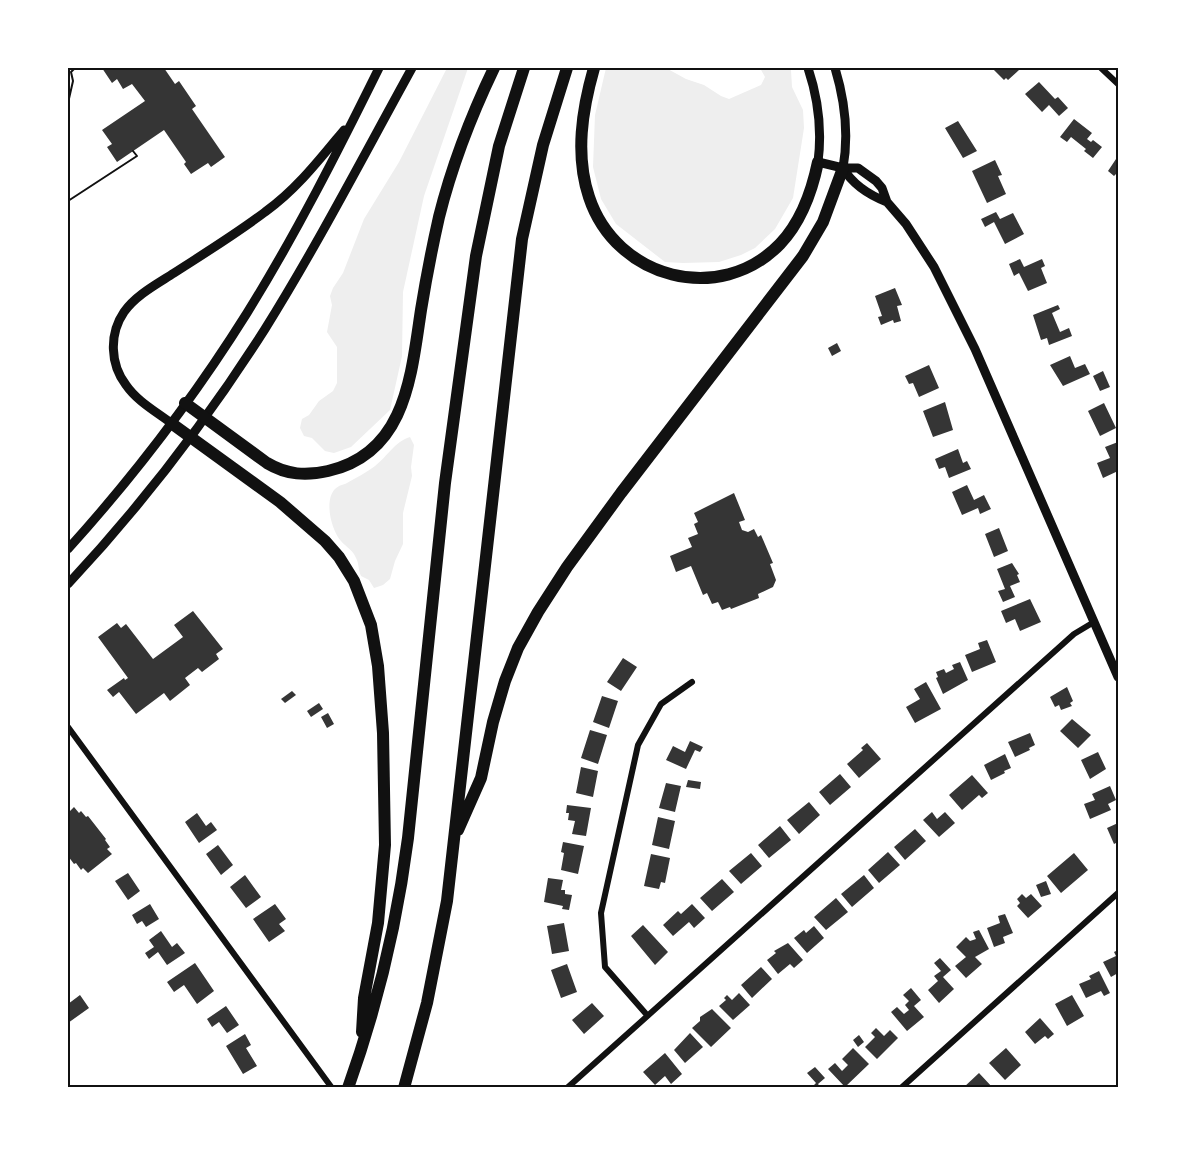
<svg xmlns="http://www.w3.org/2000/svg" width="1186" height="1155" font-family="Barlow,sans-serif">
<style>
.green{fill:#eee}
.building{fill:#353535}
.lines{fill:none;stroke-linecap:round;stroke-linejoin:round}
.path{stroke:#111;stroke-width:2}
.minor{stroke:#111;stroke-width:6}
.secondary{stroke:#111;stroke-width:9}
.motorway{stroke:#111;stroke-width:12}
.neatline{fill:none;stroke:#111;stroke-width:2}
</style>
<rect width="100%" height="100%" fill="#fff"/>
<!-- green -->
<path class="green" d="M447 68H468L424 196 403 292 402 356 390 410 351 447 334 453 325 451 312 438 304 436 300 428 302 419 309 415 319 401 333 391 337 383V347L327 332 332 305 330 296 333 288 343 273 364 219 399 162Z
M606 68H666L686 79 704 85 721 96 729 99 761 85 765 77 760 68H789L791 70 792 87 803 110 804 128 793 198 775 229 755 248 741 255 719 262 683 263 665 262 616 224 601 199 593 167 595 115Z
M410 437 414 445 411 467 412 476 403 513V544L395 561 390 579 383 585 374 588 369 580 361 576C358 570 359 563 356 558 353 550 346 547 341 541 331 530 324 500 335 489 339 485 343 485 347 483 356 478 367 472 375 466 388 456 394 442 410 437Z"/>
<!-- building -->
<path class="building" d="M102 68H164L175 84 179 81 196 106 192 109 225 157 211 167 208 163 191 174 184 164 186 162 164 130 117 162 107 147 112 144 102 130 145 101 132 84 123 89 117 79 112 83Z
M992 68H1017L1019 70 1008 80 1006 78 1004 80Z
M1039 82 1055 99 1058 97 1068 108 1059 116 1049 105 1042 112 1025 94Z
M1074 119 1092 133 1087 139 1091 142 1093 140 1102 147 1093 158 1084 151 1086 149 1071 137 1067 142 1060 137Z
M958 121 977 151 963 158 945 128Z
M1118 156V172L1114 176 1108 171Z
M995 160 1002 175 998 176 1006 194 987 203 972 171Z
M996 212 1000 219 1013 213 1024 234 1005 244 994 222 985 227 981 219Z
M1020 259 1024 267 1042 259 1045 266 1041 268 1047 283 1028 291 1019 273 1014 276 1009 264Z
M895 288 902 305 897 306 901 321 894 323 893 320 881 325 878 317 882 316 875 296Z
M1058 305 1060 309 1052 313 1060 332 1069 328 1072 336 1049 345 1047 338 1041 340 1033 315Z
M837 343 841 351 832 356 828 348Z
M1070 356 1075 368 1085 364 1090 374 1063 386 1050 365Z
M929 365 939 388 919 397 913 383 909 384 905 376Z
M1103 371 1110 387 1100 391 1093 376Z
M945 402 953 430 933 437 923 411Z
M1104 403 1116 428 1100 436 1088 411Z
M1118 442V471L1103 478 1097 463 1110 458 1105 447Z
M958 449 963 463 967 461 971 469 949 478 945 467 939 469 935 459Z
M967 485 974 500 984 495 991 509 980 514 978 508 962 515 952 492Z
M734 493 745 520 739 522 742 530 748 532 754 529 758 537 761 535 773 563 770 564 776 580 773 587 758 594 759 598 731 609 730 607 722 610 718 602 712 604 707 593 703 595 691 566 676 572 670 556 692 547 688 538 698 534 694 524 698 522 694 513Z
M999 528 1008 551 994 557 985 534Z
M1012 563 1019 574 1017 575 1020 582 1010 586 1015 597 1003 602 998 591 1005 589 997 569Z
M1030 599 1041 622 1020 631 1015 619 1006 623 1001 611Z
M193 611 223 649 216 654 219 659 202 672 198 668 185 678 190 685 170 701 164 693 136 714 119 692 113 697 107 690 124 678 125 680 128 678 98 637 117 623 121 628 126 624 153 659 183 637 174 625Z
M987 640 996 662 972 672 965 655 980 649 978 643Z
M623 658 637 667 621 691 607 682Z
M960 662 968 680 943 694 936 678 938 677 936 672 944 669 946 673 954 669 952 665Z
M926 682 941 709 915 723 906 707 920 699 914 689Z
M1067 687 1073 701 1070 703 1072 706 1061 710 1059 705 1055 707 1050 697Z
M292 691 296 695 285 703 281 699Z
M602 696 618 701 609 728 593 722Z
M319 703 323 709 311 717 307 711Z
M328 713 334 724 327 728 321 717Z
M1072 719 1091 735 1078 748 1060 731Z
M590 730 607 735 598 764 581 758Z
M1030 733 1035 745 1029 748 1030 750 1015 757 1008 742Z
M690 741 703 747 700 752 695 750 686 769 666 760 673 746 685 752Z
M867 743 881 759 859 778 847 764 863 750 861 748Z
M1098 752 1106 769 1090 779 1081 760Z
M1005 754 1011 768 1004 771 1005 773 991 780 984 765Z
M581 767 598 771 593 797 576 793Z
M840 774 851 787 830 805 819 792Z
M972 775 988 793 982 798 979 795 962 810 949 795Z
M688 780 701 782 700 789 686 787Z
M666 783 681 786 675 812 659 808Z
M1110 786 1116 800 1108 804 1111 810 1090 819 1084 804 1095 800 1092 794Z
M809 802 820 815 799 834 787 820Z
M567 805 591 808 586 836 572 834 575 821 568 820 569 813H566Z
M74 807 79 813 81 811 86 817 88 816 106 839 105 840 110 847 107 849 112 854 88 873 83 868 81 870 76 863 74 864 68 856V813Z
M932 812 937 819 945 812 955 823 939 837 923 820Z
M197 813 206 826 211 822 217 830 199 843 185 822Z
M658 817 675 821 669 849 652 845Z
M1118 823V842L1114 844 1107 828Z
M780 826 791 840 769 858 758 845Z
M915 829 926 841 905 860 894 847Z
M563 842 584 846 578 874 561 870 564 853 561 852Z
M218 845 233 865 221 875 206 854Z
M888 852 900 865 879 883 868 870Z
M751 853 762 866 741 884 729 871Z
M1074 853 1088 870 1061 893 1047 876Z
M651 854 670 858 665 883 661 882 659 889 644 886Z
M128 873 140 891 128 900 115 881Z
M245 875 261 897 246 908 230 887Z
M864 875 874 888 852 907 841 894Z
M548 878 563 880 561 890H565V894L572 895 569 910 562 909 563 906 544 902Z
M722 879 734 892 712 911 700 898Z
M1046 881 1051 894 1041 897 1036 885Z
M1022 894 1026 898 1031 894 1042 906 1028 918 1017 906 1020 903 1017 899Z
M836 898 848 912 826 930 814 917Z
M150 904 159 919 146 927 142 921 137 924 132 915Z
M275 904 286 919 279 924 285 931 269 942 253 919Z
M692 904 705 918 694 928 689 922 673 936 663 925 678 911 681 914Z
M1005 914 1013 933 1003 937 1005 943 994 947 987 928 1000 923 998 916Z
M564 923 569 951 552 954 547 926Z
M643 925 668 952 655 965 631 936Z
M814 926 824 938 807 953 794 938 804 930 806 933Z
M979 930 989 949 975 957 982 964 966 978 955 966 966 957 956 947 966 937 970 941 976 939 973 932Z
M161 931 172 947 177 943 185 953 167 965 158 952 149 959 145 953 154 947 149 940Z
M788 943 803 960 794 968 790 964 778 974 767 960 776 953 774 951Z
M1118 950V973L1111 977 1103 962 1116 956 1114 952Z
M940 958 951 970 943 977 954 989 939 1003 928 990 938 981 934 976 941 971 934 963Z
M195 963 214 991 197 1004 184 985 174 992 167 982Z
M567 964 577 992 561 998 551 970Z
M761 967 772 979 752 998 741 985Z
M1099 971 1110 993 1104 996 1101 991 1086 998 1079 984 1091 979 1089 976Z
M911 988 921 1000 914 1006 924 1017 907 1031 891 1012 897 1007 904 1014 909 1010 905 1005 909 1001 903 995Z
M739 993 750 1005 733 1020 719 1006 726 1000 724 998 727 995 732 1000Z
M80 995 89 1008 68 1023V1004Z
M1072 995 1084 1016 1067 1026 1055 1004Z
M592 1003 604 1016 584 1034 572 1020Z
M226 1006 239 1025 227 1033 219 1022 212 1027 207 1019Z
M712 1009 731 1028 711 1047 692 1028 700 1021V1017Z
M1040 1018 1054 1034 1048 1039 1045 1036 1035 1044 1025 1032Z
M876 1028 884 1036 890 1030 898 1038 877 1059 865 1047 875 1037 871 1033Z
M690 1033 703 1047 685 1063 674 1050Z
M245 1034 251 1045 246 1048 257 1066 243 1074 226 1046Z
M859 1035 864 1042 858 1047 853 1040Z
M853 1048 869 1064 845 1087 828 1069 835 1063 842 1071 848 1065 842 1059Z
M1006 1048 1021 1065 1005 1080 989 1063Z
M665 1053 682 1074 671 1084 665 1076 655 1085 643 1072Z
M815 1067 825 1078 818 1084 821 1088H814L813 1086 816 1083 807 1073Z
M979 1073 993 1088H963Z"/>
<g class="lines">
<!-- path -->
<path class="path" d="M68 103 73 81 71 72 75 68
M68 201 137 156 133 151"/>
<!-- minor -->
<path class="minor" d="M1101 68 1118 84
M68 727 332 1088
M647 1015 605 967 601 913 638 745 661 704 692 682
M567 1088 1074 634 1094 622
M901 1088 1118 893"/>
<!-- secondary -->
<path class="secondary" d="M808 68C818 98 822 131 818 162L843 168H858L876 181 882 188 887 202 906 224 934 267 975 349 1118 677
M835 68C845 101 849 134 843 168 853 185 869 195 887 202
M171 423C155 411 137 401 126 385 110 364 109 334 124 312 136 295 157 284 174 273 205 253 236 234 265 212 296 190 320 159 344 130
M68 549C134 476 195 396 247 313 296 234 338 151 379 68
M68 584C141 506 207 420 265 329 318 244 364 155 412 68"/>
<!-- motorway -->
<path class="motorway" d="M594 68C582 110 575 155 589 197 616 279 720 306 780 244 801 222 812 191 818 162
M185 403 267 463C287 475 306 476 328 471 406 453 411 376 421 310 426 279 432 248 439 217 452 165 471 116 494 68
M171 423 280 502 325 541 339 557 354 581 371 625 378 666 383 733 385 845 378 923 364 998 362 1032
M458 830 481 778 493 722 505 681 518 648 538 612 567 567 621 493 803 256 823 222 843 168
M348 1088C377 1007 397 924 408 838L445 483 476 256 499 146 524 68
M404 1088 427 1003 447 901 522 239 543 145 567 68"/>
</g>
<!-- border -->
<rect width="1186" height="1155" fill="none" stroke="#ffffff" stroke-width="138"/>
<rect x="69" y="69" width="1048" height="1017" class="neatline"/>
</svg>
